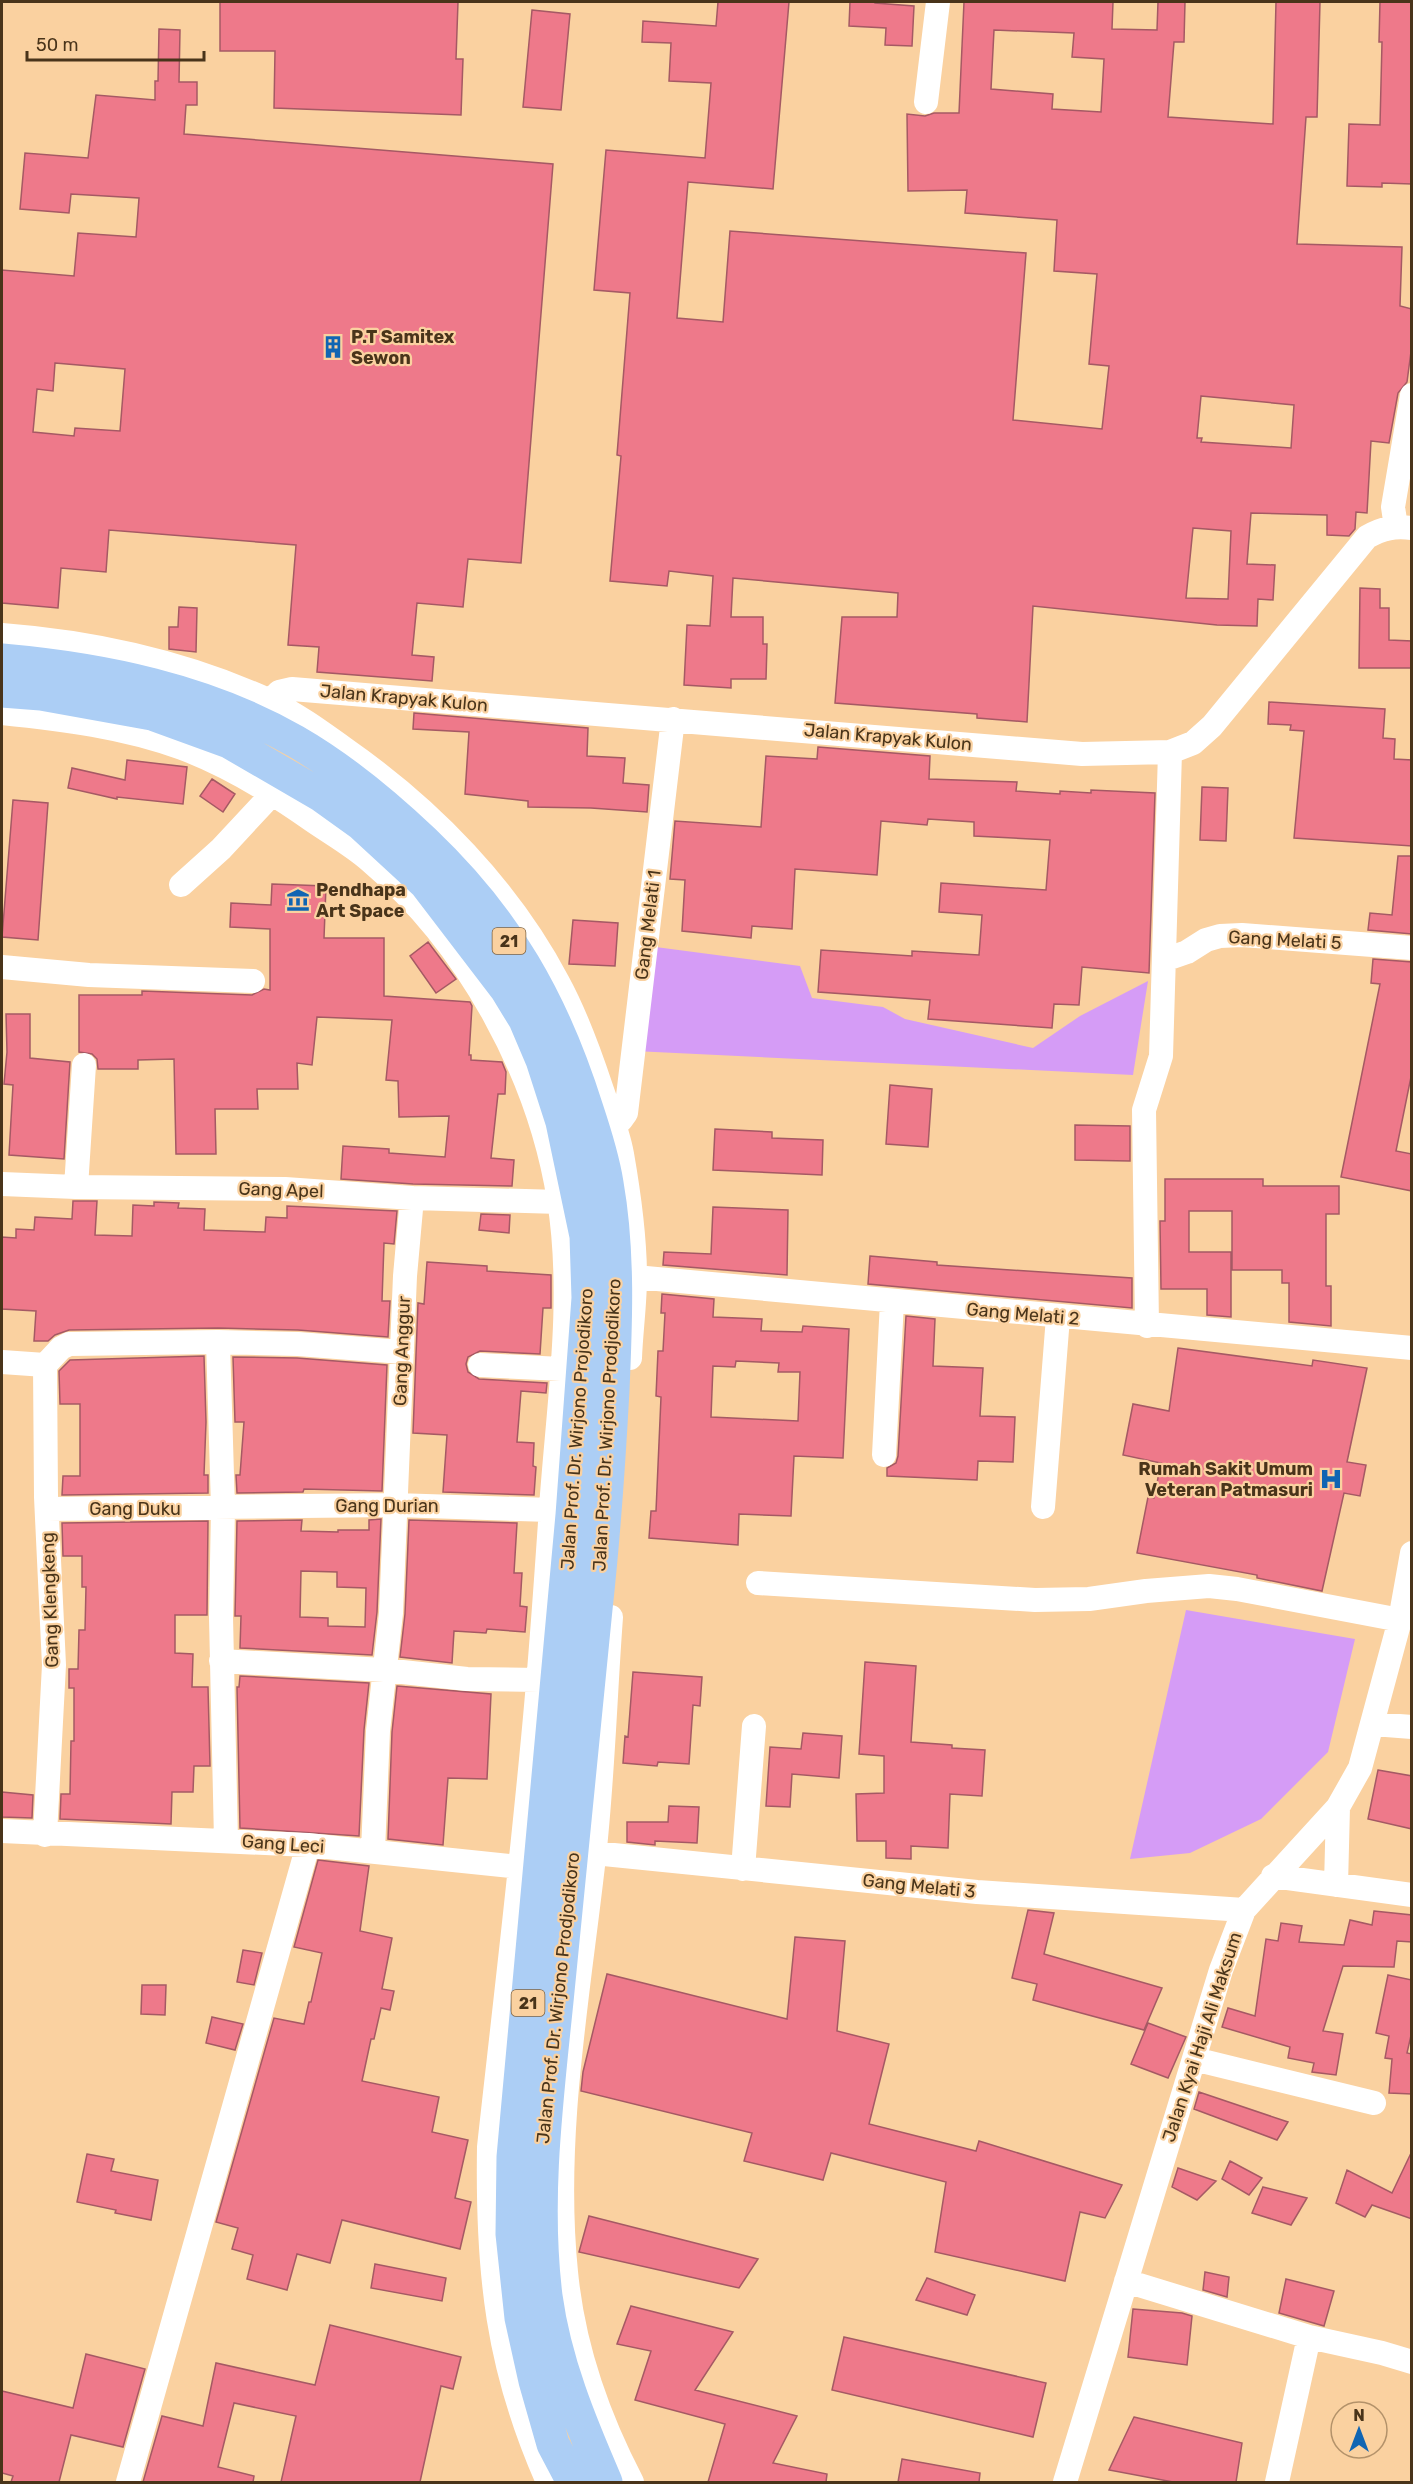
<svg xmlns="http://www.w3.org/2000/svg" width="1413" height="2484" font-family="Rubik,sans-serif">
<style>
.green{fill:#d59cf6}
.building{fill:#ee798a;stroke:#a55964;stroke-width:1.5;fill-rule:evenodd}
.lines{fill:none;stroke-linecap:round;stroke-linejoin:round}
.minor{stroke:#fff;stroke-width:24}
.highway{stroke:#accef5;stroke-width:33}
.labels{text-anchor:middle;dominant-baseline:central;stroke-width:4.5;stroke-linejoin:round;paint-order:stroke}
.shield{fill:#fad1a0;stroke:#7e6342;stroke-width:1.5}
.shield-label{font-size:16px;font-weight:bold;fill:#49341a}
.poi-label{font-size:18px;font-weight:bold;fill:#49341a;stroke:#fad1a0;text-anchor:start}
.street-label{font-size:18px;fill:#49341a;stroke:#fad1a0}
</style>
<rect width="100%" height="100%" fill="#fad1a0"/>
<!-- green -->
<path class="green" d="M648 946 800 966 812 998 883 1007 905 1019 1033 1048 1080 1016 1148 981 1133 1075 634 1051Z
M1186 1610 1355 1639 1328 1752 1261 1819 1190 1853 1130 1859Z"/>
<!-- building -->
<path class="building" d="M220 2H458L456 59H463L461 115 274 108 275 51H220Z
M718 2H789L773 189 688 182 677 318 723 322 730 231 1026 253 1013 420 1102 429 1109 366 1089 364 1097 274 1054 271 1057 220 965 213 967 190 908 191 907 114 925 116 934 113H959L964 2H1113L1112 29 1157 30 1158 2H1185L1184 42H1174L1168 117 1273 124 1276 2H1320L1317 117H1306L1297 244 1402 247 1400 306 1412 309V344L1407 382 1398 393 1389 443 1371 441 1367 513 1356 512 1355 529 1349 536 1327 535V515L1251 513 1247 564 1275 565 1273 600 1258 599 1257 626 1217 625 1033 606 1027 722 977 718V714L835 703 842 617H897L898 593 733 578 731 617H763V644H767L766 679H731V688L684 685 687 625 710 626 713 576 669 571 667 586 610 581 621 456 617 455 630 293 594 290 606 150 705 158 711 83 669 81 671 43 642 42 643 21 716 26ZM994 30 1074 33 1072 57 1104 59 1101 112 1052 109 1053 94 991 89ZM1201 396 1294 405 1291 448 1201 442 1202 438H1197ZM1193 528 1231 531 1228 599 1186 598Z
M850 2H875V3L914 6 912 46 885 45 886 28 849 26Z
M1380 2H1412V184L1382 183V187L1347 186 1349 124 1380 125 1382 42H1379Z
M532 10 570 14 561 110 523 107Z
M159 29 180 30 179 82H197V105H186L184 134 553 164 521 563 468 559 463 607 417 603 412 655 434 657 432 681 317 672 319 647 288 645 296 545 109 530 106 572 61 568 58 608 2 603V270L74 276 78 233 136 237 139 198 71 194 69 213 20 209 25 153 88 158 96 95 155 100V81H158ZM55 363 125 369 120 431 75 428 74 436 33 432 37 389 53 391Z
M1360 588 1380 589V608H1389V640L1412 641V668H1359Z
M179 607 197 608 196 652 169 649V627H178Z
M1269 702 1385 709 1383 738 1395 739 1394 759 1412 760V846L1294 838 1304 731 1290 730 1291 725 1268 724Z
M414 713 588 728 587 756 625 758 623 783 649 785 647 812 591 808 528 807V801L465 794 469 732 413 729Z
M818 747 930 756 929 779 1017 782 1016 791 1060 794V791L1091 793V790L1155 793 1149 973 1082 967 1079 1005 1054 1004 1052 1028 928 1019 930 1000 818 992 821 950 912 956V951L979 955 982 915 939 912 941 883 1046 890 1050 840 974 836V822L928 819 927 825 881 821 877 875 795 869 792 929 752 926 751 938 682 931 685 880 670 879 675 821 761 827 766 756 817 759Z
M127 760 187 767 183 804 117 797V799L68 788 72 768 125 780Z
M212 779 235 794 223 812 200 796Z
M1202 787 1228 788 1226 841 1200 840Z
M13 800 48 803 38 940 2 937Z
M1398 856H1412V934L1368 930 1370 913 1392 915Z
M272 884 326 886 324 938H384V996L470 1002 472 1006 469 1055H471V1060L502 1062 506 1072 505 1094H498L491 1158 514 1160 512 1186 413 1184 341 1179 343 1146 389 1149V1153L445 1157 449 1116 399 1117 398 1081 386 1080 392 1020 317 1017 312 1065 297 1063 298 1089H257L258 1109H215L216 1154H176L174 1059 138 1060V1069H98L97 1059 92 1054 79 1052V995H142V991L252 995 264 989 270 990V929L230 927 231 903 271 905Z
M573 920 618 923 615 966 569 964Z
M428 942 456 979 436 993 410 956Z
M1373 959 1412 962V1072L1396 1151 1412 1154V1191L1341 1177 1380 984 1371 983Z
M6 1014H30V1058L70 1062 64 1159 9 1155 13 1085 4 1084 7 1052Z
M890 1085 932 1089 928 1147 886 1144Z
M1075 1125 1130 1126V1161L1075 1160Z
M715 1129 772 1132V1138L823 1140 822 1175 713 1170Z
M1165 1179H1263V1186H1339V1214H1326V1286H1331V1326L1289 1322V1283H1282V1270H1232V1211H1189V1252H1231V1317L1207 1315V1289H1161L1160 1221H1165Z
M73 1201H97L95 1235 132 1236 133 1205 154 1206V1202L179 1203 178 1208 205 1209 204 1230 265 1232 266 1217 287 1218V1206L397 1211 394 1244 384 1243 382 1301H390L388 1337 298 1330 218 1328 69 1330 55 1335 48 1341H34L36 1311 2 1309V1237L16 1238V1229L34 1230 35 1217 72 1219Z
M713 1207 788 1210 787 1275 663 1265 664 1252 711 1254Z
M481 1214 510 1215 509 1233 479 1230Z
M870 1256 937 1262V1265L1132 1278V1308L868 1284Z
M427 1262 487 1266V1271L551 1275V1308H543L540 1354 480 1351 468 1357 466 1364 468 1372 479 1379 547 1383 546 1393 521 1391 517 1442 534 1443 533 1466 536 1467 534 1495 443 1492 447 1435 413 1433 418 1303 424 1304Z
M662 1294 714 1299 713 1317 762 1319 761 1331 802 1332 803 1326 849 1329 843 1458 794 1456 791 1516 739 1514 738 1545 649 1538 651 1511H656L661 1397 656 1396 658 1351H663L665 1313H661ZM736 1361 779 1363 778 1372H800L798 1421 711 1417 713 1366 735 1367Z
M906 1316 935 1319 933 1366 983 1368 980 1416 1015 1417 1013 1462 978 1461 977 1480 887 1476V1468L896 1463 898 1456Z
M1178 1348 1312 1366 1313 1360 1367 1368 1347 1462 1366 1465 1360 1496 1344 1493 1322 1591 1257 1578V1575L1137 1553 1148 1497 1154 1498 1161 1463 1123 1455 1133 1404 1169 1411Z
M204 1356 206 1422 204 1475H208V1493L62 1495 63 1476H80V1404H60L59 1371 70 1360Z
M233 1357 297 1358 387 1365 382 1491 304 1489 303 1492 237 1493 236 1475H240L244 1422H235Z
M381 1519 377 1612 372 1655 240 1648 241 1616H235L237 1521 302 1520 301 1531 338 1532V1530H369V1520ZM301 1571 337 1572V1587L366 1588 365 1627 328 1626V1618L300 1617Z
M409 1520 517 1523 514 1573H522L520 1606 527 1607 525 1632 487 1629 486 1633 454 1631 452 1663 400 1657 405 1614Z
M208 1521 207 1615H175V1653L193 1654 192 1687H208L210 1766H194L193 1792H172L171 1824 60 1819 61 1794H70L71 1741H74V1688H69V1669H78L79 1630H85L86 1587H82V1556H63L62 1523Z
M865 1662 916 1666 911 1742 952 1745V1748L985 1750 982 1796 950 1794 948 1848 911 1846V1859L886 1858V1841H857L856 1794 884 1793V1756L859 1754Z
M633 1672 702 1677 700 1706 693 1705 689 1764 658 1762 657 1766 623 1763 625 1736 628 1737Z
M240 1676 369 1683 364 1730 359 1836 240 1828 237 1687H239Z
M397 1686 491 1694 487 1779 448 1778 443 1845 388 1839 392 1732Z
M803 1733 842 1736 839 1778 792 1774 790 1807 766 1806 770 1747 801 1749Z
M1378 1770 1412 1776V1829L1368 1819Z
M2 1792 33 1795 32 1818 2 1817Z
M669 1806 699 1807 697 1843 655 1841V1845L627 1842V1822H668Z
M318 1860 369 1866 360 1931 392 1938 382 1989 394 1991 390 2010 381 2008 374 2039H371L362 2081 439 2097 432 2132 468 2140 455 2198 471 2202 460 2249 342 2220 330 2263 297 2254 287 2290 247 2279 253 2255 232 2249 238 2228 216 2222 274 2018 304 2024 309 2002H311L322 1953 294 1947Z
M1028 1910 1054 1913 1044 1954 1162 1988 1144 2030 1033 2000 1037 1984 1012 1978Z
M1374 1911 1412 1915V1942L1397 1941 1394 1967 1343 1966 1323 2031 1343 2034 1336 2075 1312 2072 1314 2063 1288 2058 1290 2047 1222 2027 1228 2008 1255 2016 1266 1939 1278 1941 1281 1923 1302 1926 1299 1942 1344 1945 1350 1920 1372 1925Z
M795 1937 845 1941 837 2031 889 2044 869 2124 976 2151 979 2141 1122 2185 1105 2218 1080 2212 1065 2281 935 2252 946 2182 831 2153 823 2180 744 2161 752 2133 581 2091 583 2072 607 1974 787 2019Z
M243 1950 262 1953 254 1985 237 1982Z
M1388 1975 1412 1980V2031L1407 2053 1412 2054V2094L1389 2093 1392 2059 1385 2058 1389 2036 1376 2033Z
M142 1985H166L165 2015 141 2014Z
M212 2017 243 2024 235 2050 206 2043Z
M1148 2023 1186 2037 1168 2078 1131 2064Z
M1199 2092 1288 2122 1277 2140 1194 2109Z
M1412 2151V2219L1372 2205 1365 2217 1336 2203 1347 2170 1392 2193Z
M87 2154 114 2159 111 2171 158 2180 151 2220 115 2213 116 2210 77 2202Z
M1230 2161 1262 2178 1249 2195 1222 2179Z
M1178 2168 1216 2181 1197 2200 1172 2187Z
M1263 2187 1307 2198 1291 2225 1252 2213Z
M589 2216 758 2259 739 2288 579 2252Z
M375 2264 446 2278 442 2301 371 2288Z
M1205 2272 1229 2277 1227 2297 1203 2290Z
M927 2278 975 2295 967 2315 916 2300Z
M1286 2279 1334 2291 1324 2326 1279 2313Z
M631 2306 733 2332 695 2390 797 2416 773 2463 827 2474 826 2482H708L725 2424 635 2400 651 2351 617 2344Z
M1133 2309 1182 2313 1192 2316 1187 2365 1128 2357Z
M330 2325 461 2357 453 2389 441 2386 420 2482H281L296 2416 234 2403 218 2467 254 2476 253 2482H143L162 2416 203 2426 216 2363 315 2385Z
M844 2337 1046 2383 1033 2437 832 2390Z
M86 2354 145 2369 123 2447 71 2435 59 2482H11L13 2476 2 2473V2391L73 2408Z
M1134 2417 1242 2443 1236 2482H1173L1109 2470Z
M902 2459 980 2473 979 2482H898Z"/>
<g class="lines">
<!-- minor -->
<path class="minor" d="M926 102 938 2
M1396 527 1393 507 1412 395
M2 635C93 642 184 662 268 700 295 713 320 731 345 749 431 809 509 889 558 982 576 1015 589 1051 601 1087 608 1108 618 1131 622 1154 629 1194 635 1236 635 1277 635 1304 631 1331 630 1358
M270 701 279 692 292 689 1082 754 1170 752 1193 743 1212 726 1367 537C1383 528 1394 526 1412 528
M2 713C62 719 125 727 182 748 230 766 272 792 313 821 332 834 353 846 370 861 468 944 539 1074 559 1200 575 1301 558 1406 551 1508 547 1566 543 1625 538 1683 525 1838 506 1992 489 2147 487 2271 497 2368 548 2482
M181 885 221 849 273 793
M1164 960 1187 952 1206 940 1220 936 1242 935 1412 948
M2 967 89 975 253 981
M613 1124 621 1120 626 1113 673 719
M2 1184 76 1187 285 1189 412 1198 560 1202
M76 1187 84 1065
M635 1277 1412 1348
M1147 1326 1144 1110 1161 1056 1170 752
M218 1342 298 1344 402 1352
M2 1362 45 1365
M45 1365 61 1348 69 1344 218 1342 223 1508 221 1617 226 1840
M45 1365 46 1497 54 1665 45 1835
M480 1365 561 1369
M884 1455 892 1302
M1043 1507 1058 1317
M47 1509 395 1505 551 1510
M758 1583 1035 1600 1089 1599 1146 1591 1209 1586 1237 1589 1400 1620
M611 1617C605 1697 603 1777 594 1857 579 1992 552 2135 566 2272 573 2346 598 2417 632 2482
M221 1661 384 1670 467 1679 539 1680
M1373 1724 1412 1727
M2 1831 308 1845 520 1867
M373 1851 378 1731 391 1613 405 1276 412 1198
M594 1853 977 1892 1244 1910
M743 1869 754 1726
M1273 1876 1412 1895
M1336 1885 1338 1807
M1194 2059 1374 2103
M1126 2281 1309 2337 1382 2353 1412 2362
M128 2482 308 1845
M1065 2482 1221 1970 1244 1910 1338 1807 1360 1768 1400 1620 1412 1553
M1277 2482 1309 2337"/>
<!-- highway -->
<path class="highway" d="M2 660C103 669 206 690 295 741 342 768 385 804 424 841 507 920 553 1001 587 1109 595 1133 603 1158 607 1183 619 1251 616 1322 613 1390 609 1464 604 1536 596 1609 583 1739 571 1870 557 2001 547 2099 534 2198 546 2296 555 2362 580 2422 606 2482
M2 691 41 694 152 714 229 742 322 796 361 824 425 883 506 989 525 1020 542 1060 562 1122 586 1236 588 1298 572 1515 513 2157 512 2234 521 2318 535 2381 553 2444 573 2482"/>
</g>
<!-- icons -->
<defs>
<g id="building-bare" transform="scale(1.8)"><path d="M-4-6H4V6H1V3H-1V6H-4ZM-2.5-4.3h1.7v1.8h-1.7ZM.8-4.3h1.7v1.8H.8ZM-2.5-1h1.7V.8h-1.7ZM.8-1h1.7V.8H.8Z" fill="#1065b3" stroke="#fad1a0" stroke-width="2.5" paint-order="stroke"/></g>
<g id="museum-bare" transform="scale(1.8)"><path d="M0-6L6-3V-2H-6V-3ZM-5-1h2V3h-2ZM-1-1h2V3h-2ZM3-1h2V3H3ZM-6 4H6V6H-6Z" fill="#1065b3" stroke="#fad1a0" stroke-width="2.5" paint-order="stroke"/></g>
<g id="hospital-bare" transform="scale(1.8)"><path d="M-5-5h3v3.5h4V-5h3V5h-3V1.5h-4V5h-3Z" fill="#1065b3" stroke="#fad1a0" stroke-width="2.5" paint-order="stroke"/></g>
</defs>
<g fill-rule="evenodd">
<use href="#building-bare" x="333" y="347"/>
<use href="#museum-bare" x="298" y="900"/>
<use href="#hospital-bare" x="1331" y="1479"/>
</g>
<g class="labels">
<!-- shield labels -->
<g class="shield">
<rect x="492.5" y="928" width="33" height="26" rx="4.5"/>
<rect x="511.5" y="1990" width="33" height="26" rx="4.5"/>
</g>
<g class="shield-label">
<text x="509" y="941">21</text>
<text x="528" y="2003">21</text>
</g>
<!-- poi labels -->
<g class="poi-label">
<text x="351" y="337">P.T Samitex<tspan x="351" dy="21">Sewon</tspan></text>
<text x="316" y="890">Pendhapa<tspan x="316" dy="21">Art Space</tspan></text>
<text x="1313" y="1469" text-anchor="end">Rumah Sakit Umum<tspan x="1313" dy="21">Veteran Patmasuri</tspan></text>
</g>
<!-- street labels -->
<g class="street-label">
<text transform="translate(404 698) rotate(5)">Jalan Krapyak Kulon</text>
<text transform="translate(888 737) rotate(5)">Jalan Krapyak Kulon</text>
<text transform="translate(648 925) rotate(-83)">Gang Melati 1</text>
<text transform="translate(1285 940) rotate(3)">Gang Melati 5</text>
<text transform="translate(281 1190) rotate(2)">Gang Apel</text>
<text transform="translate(1023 1314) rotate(5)">Gang Melati 2</text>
<text transform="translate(402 1351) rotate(-88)">Gang Anggur</text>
<text transform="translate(607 1425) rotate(-87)">Jalan Prof. Dr. Wirjono Prodjodikoro</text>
<text transform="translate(577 1429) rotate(-86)">Jalan Prof. Dr. Wirjono Projodikoro</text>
<text x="387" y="1506">Gang Durian</text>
<text x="135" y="1509">Gang Duku</text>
<text transform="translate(50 1600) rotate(-92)">Gang Klengkeng</text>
<text transform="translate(283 1844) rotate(4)">Gang Leci</text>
<text transform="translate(919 1886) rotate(6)">Gang Melati 3</text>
<text transform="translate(558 1998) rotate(-84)">Jalan Prof. Dr. Wirjono Prodjodikoro</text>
<text transform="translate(1202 2037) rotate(-72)">Jalan Kyai Haji Ali Maksum</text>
</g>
</g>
<!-- border -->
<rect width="1413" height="2484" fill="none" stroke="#49341a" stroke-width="6"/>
<!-- north arrow -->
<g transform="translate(1359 2430)"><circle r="28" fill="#fad1a0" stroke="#b3926a" stroke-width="1.5"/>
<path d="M0-4.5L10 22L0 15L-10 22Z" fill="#1065b3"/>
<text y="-9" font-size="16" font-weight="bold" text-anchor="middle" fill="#49341a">N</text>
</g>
<!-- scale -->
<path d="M27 51v9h177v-9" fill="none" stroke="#49341a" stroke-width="3"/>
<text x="36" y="51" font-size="18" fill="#49341a" stroke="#fad1a0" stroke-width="4.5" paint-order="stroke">50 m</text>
</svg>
